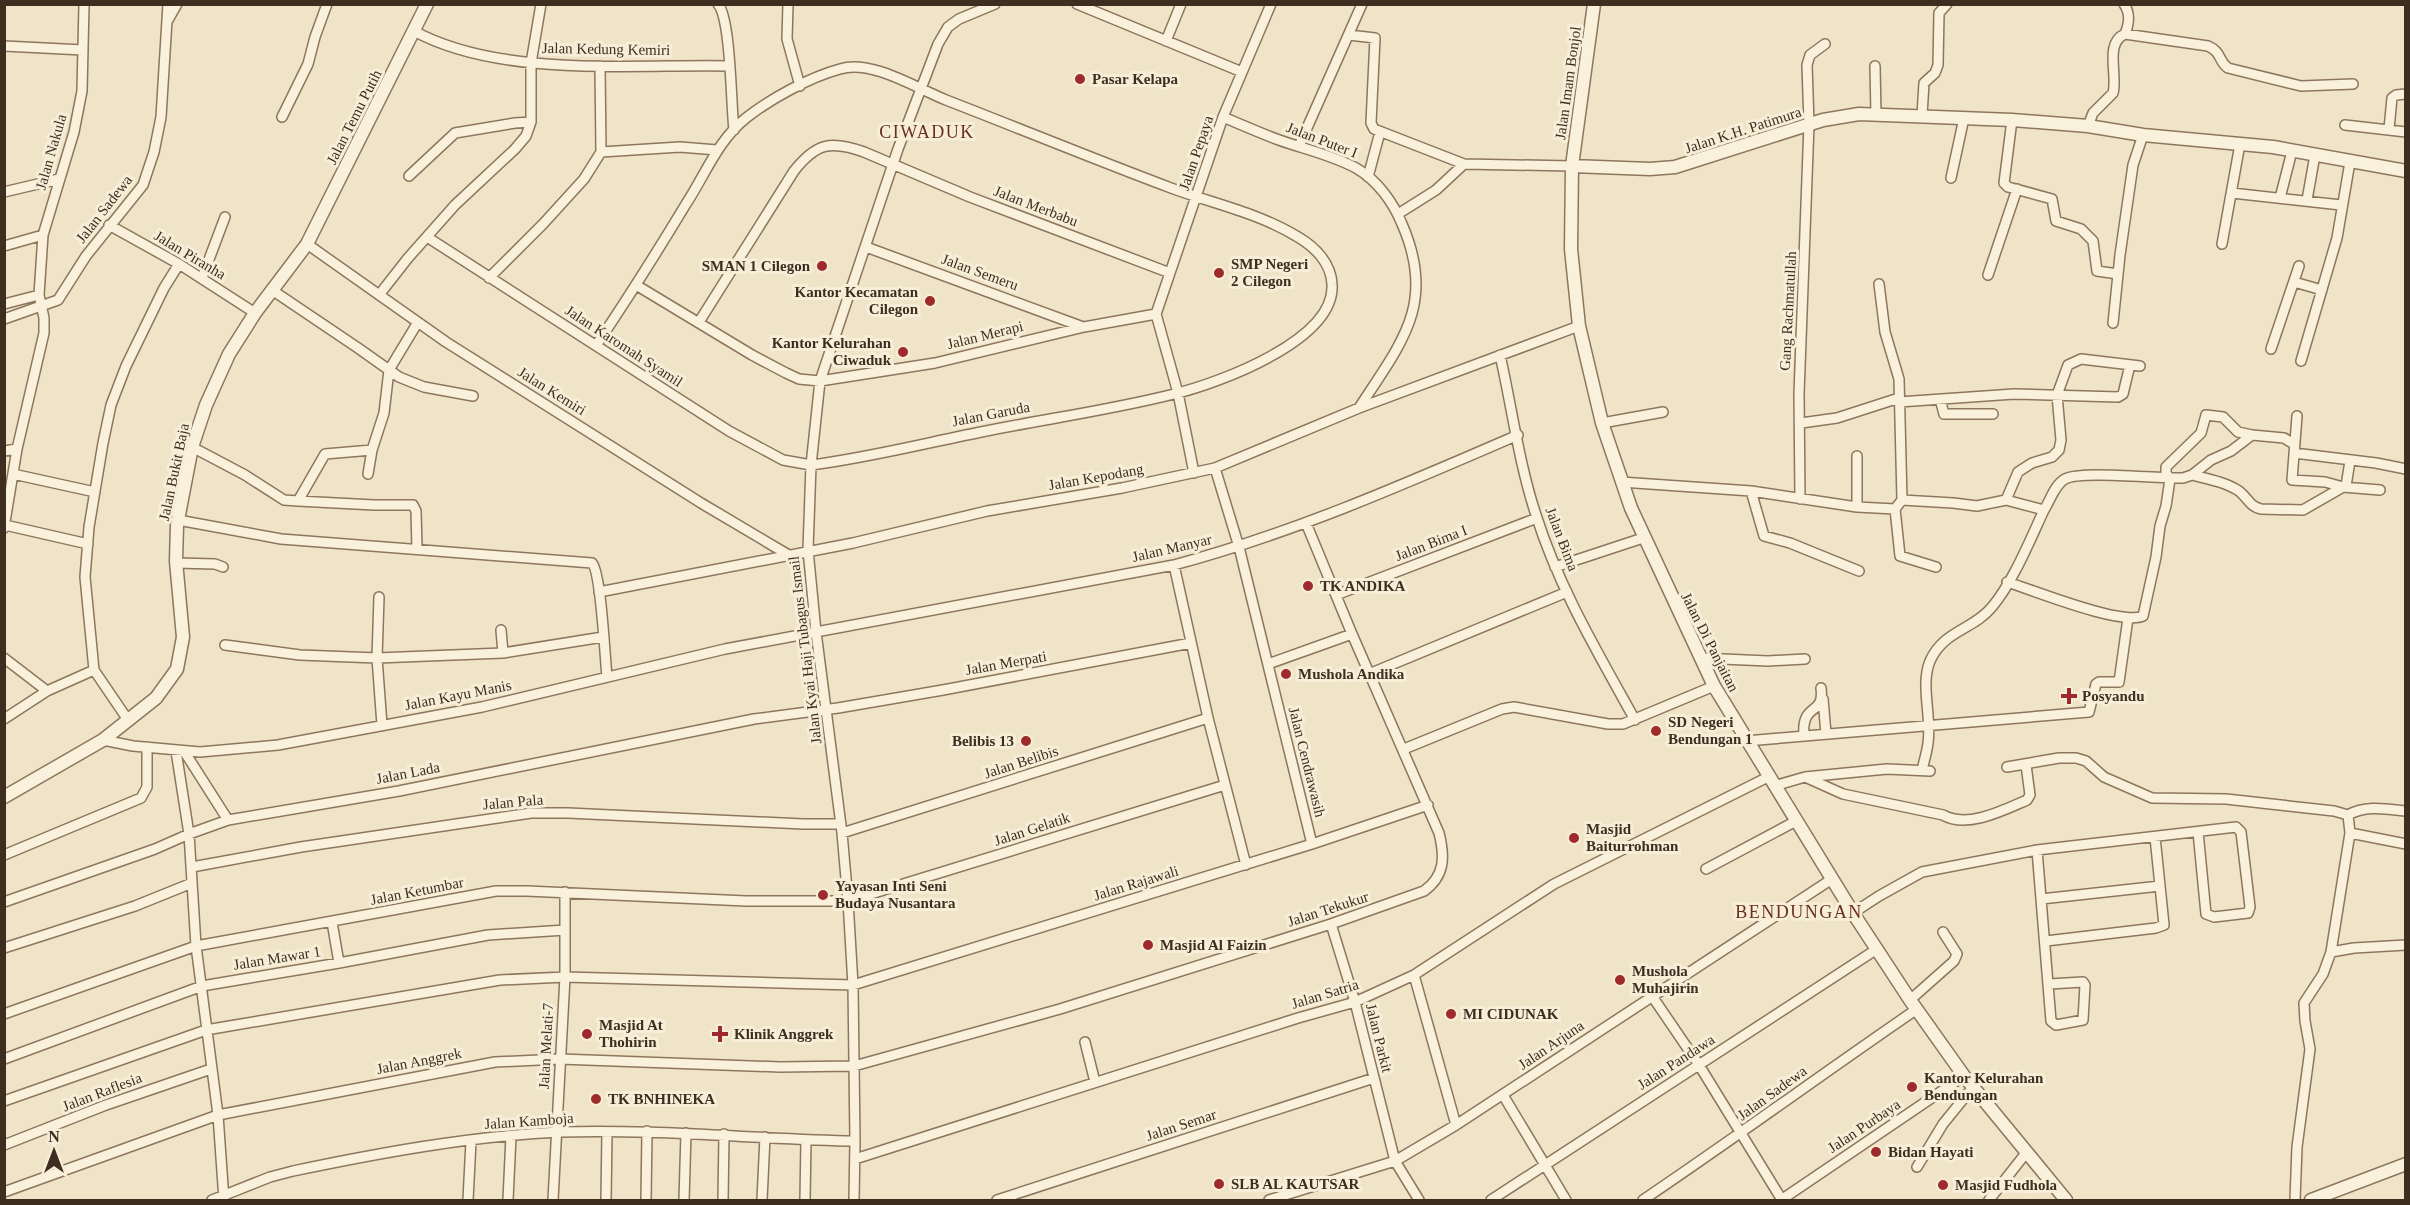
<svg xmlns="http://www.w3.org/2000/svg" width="2410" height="1205" font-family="Georgia,serif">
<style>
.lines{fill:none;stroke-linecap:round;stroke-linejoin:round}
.minor-casing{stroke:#8d765c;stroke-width:12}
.tertiary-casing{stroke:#8d765c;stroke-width:15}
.minor{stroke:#faf1dc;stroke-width:9}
.tertiary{stroke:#faf1dc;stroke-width:12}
.poi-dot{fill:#9e2a2b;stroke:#f7eed8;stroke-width:2}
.labels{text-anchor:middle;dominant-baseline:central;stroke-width:6;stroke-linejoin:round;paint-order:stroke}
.street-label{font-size:15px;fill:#3d2e20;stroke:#f7eed8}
.poi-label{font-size:15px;font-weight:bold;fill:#3d2e20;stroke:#f7eed8;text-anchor:start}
.quarter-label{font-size:18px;letter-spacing:1.5px;fill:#6b2e1e;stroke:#f7eed8}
</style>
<rect width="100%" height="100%" fill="#f0e4c8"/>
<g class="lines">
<!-- minor casing -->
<g class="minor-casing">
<path id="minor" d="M718 4C731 19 731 106 734 130
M788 4 787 39 800 86
M1077 4 1242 72
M2124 4C2131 14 2129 24 2125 34
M168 20 177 4
M414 31C500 78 634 64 729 66
M1349 35 1375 38 1371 123 1374 129 1464 164 1572 166
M1166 41 1181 4
M4 46 83 50
M1875 66 1876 115
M1922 115 1924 83 1935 73 1938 65 1939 13 1947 4
M282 117 308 64 315 37 327 4
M1223 117C1242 125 1260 133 1279 140 1304 149 1332 155 1356 168 1377 180 1393 202 1402 224 1437 304 1401 343 1359 408
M2012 120 2004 183 2008 187 2052 199 2056 221 2081 229 2093 241 2097 271 2118 274
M2345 125 2406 132
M2088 126 2093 113 2113 93C2118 75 2104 43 2125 34L2208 46C2222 52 2218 61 2228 68L2301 86 2353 84
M2389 129 2392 98 2396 95 2406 94
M1299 146 1362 4
M601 152 680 147 717 150
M409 176 455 133 515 123 531 122
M1368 177 1380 132
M1951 178 1964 118
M4 192 59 179
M2232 193 2341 205
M2280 198 2292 151
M2307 200 2315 155
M1398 214 1436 190 1464 164
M109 225 179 264 255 313
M427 237 729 431 783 460 811 465C867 458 926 443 981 432 1045 419 1111 410 1174 394 1219 383 1336 340 1332 284 1331 263 1315 247 1298 237 1259 213 1214 204 1171 188 1096 160 1021 129 946 100 916 88 871 59 840 69 810 77 770 99 746 118 718 140 705 175 686 204 657 252 628 298 597 344
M307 244 446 342 701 503 787 554
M2222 244 2240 144
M4 246 43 235
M866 247 1083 327
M1988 275 2017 189
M202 278 225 217
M489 278 543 224 584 179 601 152 600 66
M2294 282 2322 290
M1879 284 1885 332 1899 379 1902 500
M636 285 752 355 786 373 799 379 820 381 935 363 1084 327 1156 314
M272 290 358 348 399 377 424 387 473 396
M379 295 408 258 455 205 515 149 526 136 531 122V63L541 4
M4 304 39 295
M1156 314 1223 117 1271 4
M1156 314 1178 393 1194 473
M4 319 58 300 86 256 143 185 154 152 161 117 168 4
M699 322 794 171C816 143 831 140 864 152L970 197 1170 273
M2113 323 2120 255 2133 165 2143 135
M2271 349 2299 266
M1500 355C1512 408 1519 464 1536 515 1559 588 1598 653 1635 720
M2301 361 2337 238 2350 162
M1940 399 1944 414H1993
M1899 402 2014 394 2118 397 2123 394 2130 365
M2297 416 2292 480 2325 482 2343 487
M1602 423 1663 412
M1801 423 1837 418 1899 398
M192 447 245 475 284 500 298 501
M4 451 17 449
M2294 453 2376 463 2406 469
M1215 468 1239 547 1312 844
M13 474 95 492
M368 474 372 450
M2192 475C2208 479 2225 482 2239 491 2248 498 2250 507 2261 509L2303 510 2343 487 2380 490
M1621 482 1751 491 1857 507 1895 509 1902 500 1953 503 1977 506 2006 500 2018 472 2032 463 2052 457 2059 450 2061 440 2057 395 2068 365 2081 359 2140 366
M2346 486 2350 461
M1751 491 1764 536 1790 543 1859 571
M1800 499 1799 394 1809 124 1807 65 1810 55 1825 44
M2006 500 2044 510C2050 501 2055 484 2065 479 2081 470 2159 479 2183 478L2192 475 2211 460 2231 451 2252 435 2284 438 2294 444
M1857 507V456
M1895 509 1900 556 1936 567
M178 520 281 539 592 563C601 572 605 658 607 677
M5 525 88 544
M4 528 17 449 44 333V318L39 295 43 235 74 132 82 91 84 4
M417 549 416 511 413 505H374L298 501 325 454 372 450 384 413 389 370 418 322
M177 563 215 564 223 567
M1174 565 1208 718 1246 865
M1555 567 1643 538
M2007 582C2033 590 2121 626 2143 616L2156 557 2160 526 2166 506 2170 479 2166 473V467L2201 433 2206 415 2223 417 2238 432 2252 435
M599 592 853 543 987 511 1122 488 1215 468 1359 408 1579 326
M1336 595 1537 518
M379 597 377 658 503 653 603 637
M501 630 503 653
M225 645 300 655 377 658 382 725
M4 658 47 691
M1700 658 1768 661 1805 659
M1268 664 1352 634
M94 670 85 577 89 527 103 443 111 405 126 366 164 288 179 264
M94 670 128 720
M1369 674 1567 592
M1823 699 1826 734
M4 719 47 691 94 670
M1804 736C1801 701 1825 717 1821 688
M103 740 133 746 200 752 278 745 482 707 725 649 1174 565C1293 533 1405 484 1518 435
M1746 741 2089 712 2096 684 2099 682H2119L2128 618
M1404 749 1502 709 1514 707 1608 724H1623L1714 686
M176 751 189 834 196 946 218 1115 224 1200
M184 751 228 820
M2007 767 2059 758H2076L2086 761 2104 777 2152 798 2226 799 2334 811 2348 815 2350 833 2331 952 2323 974 2304 1003 2305 1021 2310 1049 2297 1147 2295 1200
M1922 770C1924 761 1927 752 1928 743 1932 717 1920 685 1930 661 1944 630 1973 630 1992 607 2013 582 2030 540 2044 510
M1805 777 1887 769 1930 771
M1774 786 1805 777 1843 794 1943 815C1967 829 2004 810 2027 800L2030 795 2026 765
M2348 815C2366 805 2386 809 2406 811
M842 833 1208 718
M2350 833 2406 844
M2037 850 2051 1021 2056 1025 2083 1020 2085 985 2083 982 2049 984
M4 855 141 798 147 787V747
M192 867 301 847 531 813H568L803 824H841
M1706 869 1796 821
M2041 899 2160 886
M4 902 155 849 189 834 228 820 399 791 754 719 838 708 943 690 1191 643
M1853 913 1879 896 1922 872 2037 850 2236 827 2241 832 2250 907 2248 913 2214 917 2206 914 2198 832
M332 922 339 963
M1331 924 1355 1002 1395 1161 1419 1200
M2046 941 2156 928 2164 925 2155 837
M4 948 135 906 192 883
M2331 952 2354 948 2406 945
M1414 975 1456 1125
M1652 996 1699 1065 1782 1200
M1910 1000 1954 961 1957 954 1943 932
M4 1014 196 946 496 891H527L746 901H848L1225 785
M1085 1042 1095 1082
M4 1059 202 986 339 963 488 935 565 930
M1503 1095 1566 1200
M4 1101 206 1030 500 980 565 977 853 985 1312 844 1428 805
M4 1145 106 1105 211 1069
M855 1159 1298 1018 1355 1002 1414 975 1554 884 1768 777
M1917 1167 1943 1124 1973 1087
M4 1192 218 1115 495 1062 560 1059 780 1067 854 1066 1060 1009 1331 924 1424 891C1445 876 1445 857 1439 833L1352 634 1306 523
M212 1200 270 1177 293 1171C379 1153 471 1136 559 1132 658 1129 756 1139 855 1141
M468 1200 471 1141
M508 1200 511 1136
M553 1200 565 977V892
M606 1200 607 1132
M646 1200 647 1131
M684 1200 686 1133
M723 1200 724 1134
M762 1200 765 1137
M805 1200 806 1140
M854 1200 855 1141 853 985 848 901 842 833 816 632 808 550 811 465 820 381 898 149 938 44 948 27 959 19 995 4
M997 1200 1374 1078
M1269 1200 1395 1161 1456 1125 1832 879
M1491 1200 1877 949
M1643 1200C1735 1138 1825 1072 1917 1009
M1781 1200 1964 1076
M1989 1200 2026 1153"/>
</g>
<!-- tertiary casing -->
<g class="tertiary-casing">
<path id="tertiary" d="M1594 4 1572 166 1571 249 1579 326 1602 423 1631 508 1714 686 1853 913 1910 1000 1964 1076 2066 1200
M1572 166 1650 169 1675 167 1823 120 1859 114 2012 120 2088 126 2143 135 2273 147 2406 171
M4 797 103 740 156 698 177 669 183 637 176 561 177 525 192 447 206 405 229 354 255 313 307 244 427 4
M2311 1200 2406 1164"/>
</g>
<!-- minor -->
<use href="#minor" class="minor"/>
<!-- tertiary -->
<use href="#tertiary" class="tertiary"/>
</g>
<!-- markers -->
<g class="poi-dot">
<circle cx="1080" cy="79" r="6"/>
<circle cx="822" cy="266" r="6"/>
<circle cx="1219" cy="273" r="6"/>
<circle cx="930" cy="301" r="6"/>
<circle cx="903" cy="352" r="6"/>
<circle cx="1308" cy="586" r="6"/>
<circle cx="1286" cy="674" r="6"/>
<path d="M2066 687h6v6h6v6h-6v6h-6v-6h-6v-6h6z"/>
<circle cx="1656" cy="731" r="6"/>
<circle cx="1026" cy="741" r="6"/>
<circle cx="1574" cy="838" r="6"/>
<circle cx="823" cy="895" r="6"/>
<circle cx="1148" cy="945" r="6"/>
<circle cx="1620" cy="980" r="6"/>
<circle cx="1451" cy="1014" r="6"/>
<circle cx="587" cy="1034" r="6"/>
<path d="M717 1025h6v6h6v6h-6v6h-6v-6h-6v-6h6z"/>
<circle cx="1912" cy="1087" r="6"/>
<circle cx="596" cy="1099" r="6"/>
<circle cx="1876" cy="1152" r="6"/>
<circle cx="1219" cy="1184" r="6"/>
<circle cx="1943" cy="1185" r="6"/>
</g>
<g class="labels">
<!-- street labels -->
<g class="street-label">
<text transform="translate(606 49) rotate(1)">Jalan Kedung Kemiri</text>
<text transform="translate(1568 83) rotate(-82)">Jalan Imam Bonjol</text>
<text transform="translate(354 117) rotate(-63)">Jalan Temu Putih</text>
<text transform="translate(1743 130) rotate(-18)">Jalan K.H. Patimura</text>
<text transform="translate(1322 140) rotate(21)">Jalan Puter I</text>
<text transform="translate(51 152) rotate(-74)">Jalan Nakula</text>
<text transform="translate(1196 153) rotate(-71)">Jalan Pepaya</text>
<text transform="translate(1036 206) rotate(21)">Jalan Merbabu</text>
<text transform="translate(104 209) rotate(-52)">Jalan Sadewa</text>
<text transform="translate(190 255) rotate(31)">Jalan Piranha</text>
<text transform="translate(980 272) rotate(20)">Jalan Semeru</text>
<text transform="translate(1788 311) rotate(-87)">Gang Rachmatullah</text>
<text transform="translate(985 335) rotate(-14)">Jalan Merapi</text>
<text transform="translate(624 346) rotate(33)">Jalan Karomah Syamil</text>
<text transform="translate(552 391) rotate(32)">Jalan Kemiri</text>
<text transform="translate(991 414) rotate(-11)">Jalan Garuda</text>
<text transform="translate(174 472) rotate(-78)">Jalan Bukit Baja</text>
<text transform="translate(1096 477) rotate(-10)">Jalan Kepodang</text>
<text transform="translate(1562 539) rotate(69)">Jalan Bima</text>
<text transform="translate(1431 543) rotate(-21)">Jalan Bima I</text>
<text transform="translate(1172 548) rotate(-13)">Jalan Manyar</text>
<text transform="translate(1710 642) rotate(63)">Jalan Di Panjaitan</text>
<text transform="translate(805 650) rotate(-97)">Jalan Kyai Haji Tubagus Ismail</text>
<text transform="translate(1006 663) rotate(-10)">Jalan Merpati</text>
<text transform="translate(458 695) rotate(-11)">Jalan Kayu Manis</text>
<text transform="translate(1021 762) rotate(-18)">Jalan Belibis</text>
<text transform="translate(1307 762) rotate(76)">Jalan Cendrawasih</text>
<text transform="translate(408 773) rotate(-11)">Jalan Lada</text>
<text transform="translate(513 802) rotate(-5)">Jalan Pala</text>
<text transform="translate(1032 829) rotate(-18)">Jalan Gelatik</text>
<text transform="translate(1136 883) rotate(-17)">Jalan Rajawali</text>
<text transform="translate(417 891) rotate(-11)">Jalan Ketumbar</text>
<text transform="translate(1328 909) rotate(-18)">Jalan Tekukur</text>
<text transform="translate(277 958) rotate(-9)">Jalan Mawar 1</text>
<text transform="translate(1325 994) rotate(-17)">Jalan Satria</text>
<text transform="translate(1379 1038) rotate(76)">Jalan Parkit</text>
<text transform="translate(1551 1045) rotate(-34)">Jalan Arjuna</text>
<text transform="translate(546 1046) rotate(-87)">Jalan Melati-7</text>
<text transform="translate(419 1061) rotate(-11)">Jalan Anggrek</text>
<text transform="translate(1676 1062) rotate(-33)">Jalan Pandawa</text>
<text transform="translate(102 1092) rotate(-21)">Jalan Raflesia</text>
<text transform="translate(1772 1093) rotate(-36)">Jalan Sadewa</text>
<text transform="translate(529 1121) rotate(-4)">Jalan Kamboja</text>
<text transform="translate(1181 1125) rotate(-18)">Jalan Semar</text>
<text transform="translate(1864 1126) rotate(-34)">Jalan Purbaya</text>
</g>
<!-- poi labels -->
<g class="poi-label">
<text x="1092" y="79">Pasar Kelapa</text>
<text x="1231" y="264">SMP Negeri<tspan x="1231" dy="17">2 Cilegon</tspan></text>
<text x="810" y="266" text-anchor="end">SMAN 1 Cilegon</text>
<text x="918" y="292" text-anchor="end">Kantor Kecamatan<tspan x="918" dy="17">Cilegon</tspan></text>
<text x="891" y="343" text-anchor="end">Kantor Kelurahan<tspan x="891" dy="17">Ciwaduk</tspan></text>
<text x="1320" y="586">TK ANDIKA</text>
<text x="1298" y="674">Mushola Andika</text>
<text x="2082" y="696">Posyandu</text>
<text x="1668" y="722">SD Negeri<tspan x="1668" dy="17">Bendungan 1</tspan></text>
<text x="1014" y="741" text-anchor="end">Belibis 13</text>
<text x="1586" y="829">Masjid<tspan x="1586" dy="17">Baiturrohman</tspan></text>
<text x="835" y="886">Yayasan Inti Seni<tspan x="835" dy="17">Budaya Nusantara</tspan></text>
<text x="1160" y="945">Masjid Al Faizin</text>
<text x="1632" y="971">Mushola<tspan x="1632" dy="17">Muhajirin</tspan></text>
<text x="1463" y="1014">MI CIDUNAK</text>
<text x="599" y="1025">Masjid At<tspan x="599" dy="17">Thohirin</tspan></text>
<text x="734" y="1034">Klinik Anggrek</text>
<text x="1924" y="1078">Kantor Kelurahan<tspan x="1924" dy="17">Bendungan</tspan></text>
<text x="608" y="1099">TK BNHINEKA</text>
<text x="1888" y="1152">Bidan Hayati</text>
<text x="1231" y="1184">SLB AL KAUTSAR</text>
<text x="1955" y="1185">Masjid Fudhola</text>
</g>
<!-- quarter labels -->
<g class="quarter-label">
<text x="927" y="132">CIWADUK</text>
<text x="1799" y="912">BENDUNGAN</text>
</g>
</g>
<!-- border -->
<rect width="2410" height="1205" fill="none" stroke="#3d2e20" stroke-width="12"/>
<!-- north arrow -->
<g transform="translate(54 1151)" stroke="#f7eed8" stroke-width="4.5" paint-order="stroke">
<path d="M0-4.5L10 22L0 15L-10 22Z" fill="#3d2e20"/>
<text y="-9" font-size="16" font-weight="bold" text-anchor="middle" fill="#3d2e20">N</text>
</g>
</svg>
